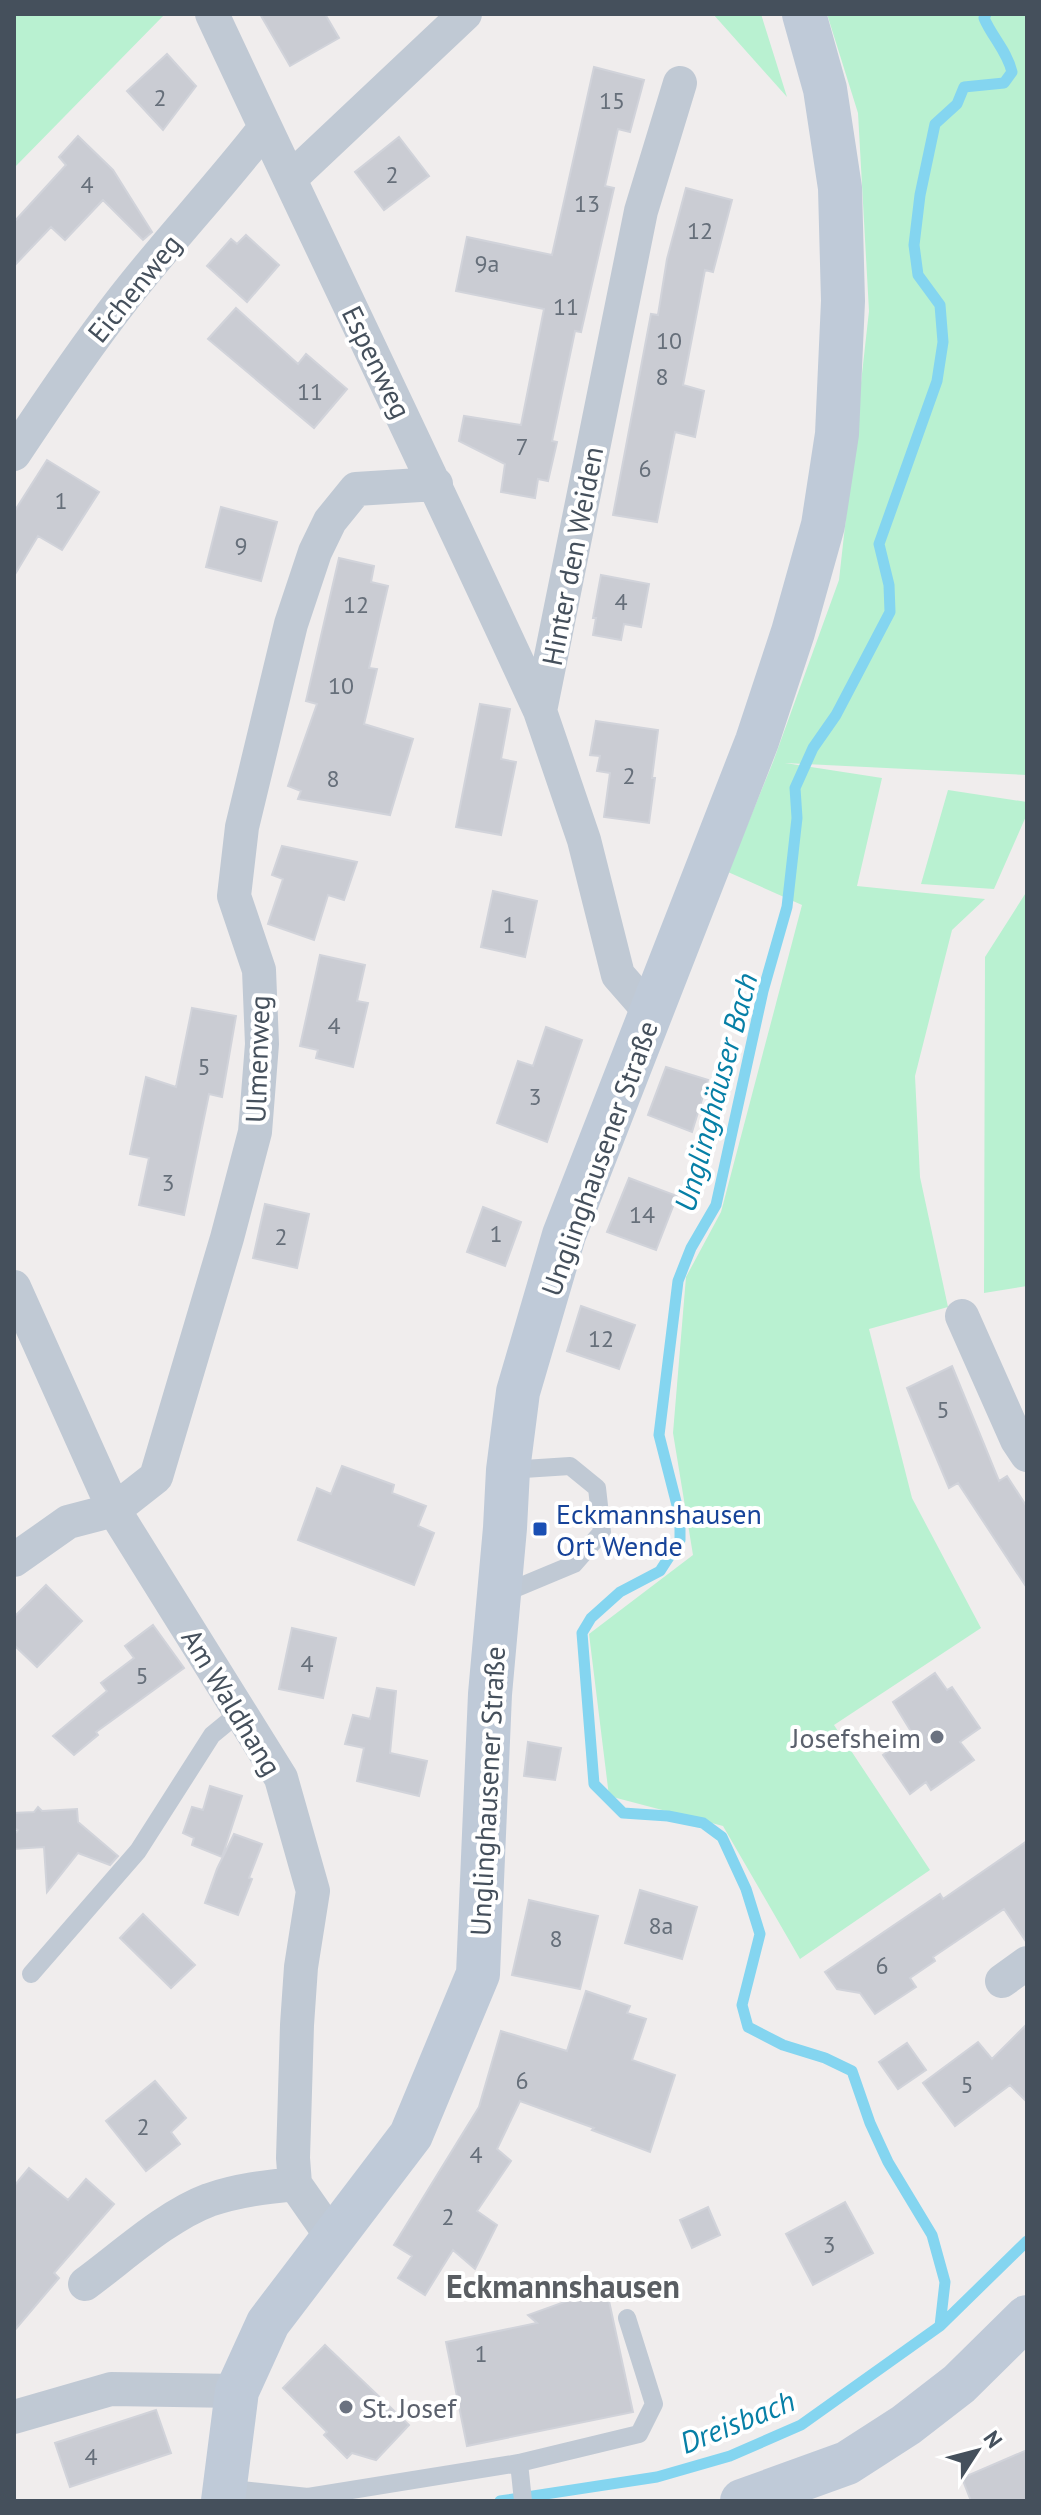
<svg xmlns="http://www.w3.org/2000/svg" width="1041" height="2515" font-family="'PT Sans',sans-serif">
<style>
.green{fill:#b9f1d1}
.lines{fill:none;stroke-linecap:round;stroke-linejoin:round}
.stream{stroke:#84d5f0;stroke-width:11}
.building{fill:#caccd3;stroke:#d1d3da;stroke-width:2}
.lane{stroke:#c0c9d4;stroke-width:18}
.street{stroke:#c0c9d4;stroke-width:34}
.secondary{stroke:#bfcad8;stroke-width:44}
.transit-dot{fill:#1a4fb4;stroke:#fff;stroke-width:3}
.worship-dot{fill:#6b7280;stroke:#fff;stroke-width:3}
.labels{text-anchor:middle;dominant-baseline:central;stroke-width:8;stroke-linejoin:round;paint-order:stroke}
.number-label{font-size:24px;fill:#666f7a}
.street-label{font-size:28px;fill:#45505c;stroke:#fff}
.transit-label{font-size:28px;fill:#164399;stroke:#fff;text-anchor:start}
.worship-label{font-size:28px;fill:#5b616d;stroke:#fff;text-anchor:end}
.water-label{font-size:30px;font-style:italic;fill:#067fa6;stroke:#fff}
.quarter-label{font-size:32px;font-weight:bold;fill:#5a5e63;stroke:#fff}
</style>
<rect width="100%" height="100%" fill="#f0eded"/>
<!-- green -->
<path class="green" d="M14 14H165L14 168Z
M713 14H761L787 97Z
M827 14H1027V775L785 763 882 778 857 886 985 899 952 930 915 1076 920 1177 948 1307 869 1329 912 1498 981 1628 834 1725 930 1870 800 1959 723 1826 609 1796 589 1634 693 1555 673 1433 686 1277 721 1212 802 905 728 872 773 762 839 580 869 311 858 113Z
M948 790 1027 802V814L994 889 921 884Z
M1027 891V1286L984 1293 985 957Z"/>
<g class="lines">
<!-- stream -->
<path class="stream" d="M940 2326 945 2282 932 2235 888 2162 870 2123 852 2071 825 2058 783 2045 748 2027 742 2005 760 1934 746 1889 722 1837 703 1823 668 1816 623 1813 594 1784 582 1633 591 1618 620 1592 660 1571 680 1540V1517L659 1435 678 1281 691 1248 716 1205 763 991 787 907 797 818 795 788 813 748 836 715 890 612 889 585 879 544 937 381 943 342 940 305 918 275 914 245 920 195 935 124 957 104 964 87 1004 83 1012 72C1007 51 992 37 984 18L986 14
M500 2501 657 2477 730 2456 801 2425 940 2326 1027 2241"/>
</g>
<!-- building -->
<path class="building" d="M260 14H325L339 38 290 66Z
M167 54 196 86 163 130 127 91Z
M594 67 644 80 630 132 618 129 605 186 614 188 581 332 575 331 552 441 557 442 548 481 538 479 535 498 501 492 505 464 459 441 464 416 521 425 544 309 456 291 467 237 552 255Z
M78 136 113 170 152 232 143 240 103 200 65 240 51 227 14 266V222L66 165 59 157Z
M399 137 429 176 384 210 355 172Z
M686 188 732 200 713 272 705 270 683 385 704 391 695 437 675 432 657 522 613 515 651 314 658 315 667 259Z
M246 235 279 265 247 302 207 266 231 239 237 244Z
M236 308 298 364 306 354 347 389 314 428 208 339Z
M47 460 99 492 62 550 38 536 14 576V512Z
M221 507 277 522 261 581 206 567Z
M339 558 374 566 371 582 388 586 369 668 377 669 364 724 413 739 390 815 298 799 301 791 288 786 317 704 306 701Z
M601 575 649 584 641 627 624 624 621 640 593 635 596 618H593Z
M480 704 510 709 501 759 516 762 501 835 456 827Z
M596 721 658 730 652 778H655L649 823 604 817 610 773 597 771 600 756 590 755Z
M282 846 357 862 344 900 328 895 314 940 268 924 283 879 272 875Z
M493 891 537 901 525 957 481 947Z
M320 955 365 965 357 1001 368 1003 353 1067 316 1058 318 1050 300 1046Z
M192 1008 236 1016 222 1097 209 1094 184 1215 139 1205 149 1158 130 1154 146 1077 176 1087Z
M546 1027 582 1040 547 1142 497 1123 518 1061 533 1066Z
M666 1067 708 1080 692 1132 648 1115Z
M629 1178 677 1196 656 1250 607 1232Z
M265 1204 309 1214 297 1268 253 1258Z
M483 1207 521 1222 505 1266 467 1252Z
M581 1306 635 1325 619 1369 567 1351Z
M952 1366 999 1481 1007 1476 1027 1507V1588L958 1483 949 1488 907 1388Z
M342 1466 394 1485 392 1493 426 1506 418 1526 434 1533 414 1585 298 1540 317 1488 331 1494Z
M46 1585 82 1621 37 1667 14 1645V1617Z
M153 1625 184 1668 96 1732 98 1735 74 1755 53 1736 107 1691 101 1683 134 1658 125 1646Z
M292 1628 336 1638 323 1698 279 1689Z
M935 1673 947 1690 952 1687 980 1728 960 1742 974 1760 931 1790 926 1782 910 1794 883 1755 912 1733 893 1702Z
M377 1688 396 1691 390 1753 427 1761 419 1796 357 1781 364 1748 345 1744 353 1715 370 1719Z
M528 1742 561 1748 555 1780 524 1776Z
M210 1786 242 1796 222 1857 192 1845 194 1838 183 1833 192 1807 203 1810Z
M38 1807 42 1811 77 1809 78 1822 118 1856 110 1865 78 1853 47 1892 44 1847 14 1849V1835L18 1830 14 1828V1813L34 1812Z
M234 1834 262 1844 249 1878 252 1879 238 1915 205 1903 217 1869Z
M1027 1841V1943L1004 1909 933 1957 935 1961 910 1978 916 1987 875 2014 860 1993 837 1989 825 1972 940 1894 943 1899Z
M640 1890 697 1907 682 1959 625 1943Z
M529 1900 598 1916 580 1989 512 1975Z
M143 1914 195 1965 171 1988 120 1938Z
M586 1991 630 2006 627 2013 646 2019 632 2060 675 2075 650 2152 592 2130 594 2128 520 2101 497 2149 511 2161 477 2211 497 2225 475 2269 453 2250 425 2295 398 2278 412 2256 394 2245 479 2107 501 2031 567 2051Z
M1027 2024V2102L1010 2085 955 2126 923 2083 978 2042 992 2059Z
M907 2043 926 2070 898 2089 879 2062Z
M155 2081 186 2118 171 2132 180 2144 146 2171 106 2121Z
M29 2168 68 2200 86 2179 114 2204 54 2273 59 2278 14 2331V2186Z
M845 2202 873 2253 813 2285 786 2234Z
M708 2207 720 2235 692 2248 680 2220Z
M606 2287 633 2412 467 2446 446 2342 537 2323 528 2315Z
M325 2345 409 2425 376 2460 352 2453 347 2458 324 2435 327 2432 283 2388Z
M156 2410 171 2453 70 2487 55 2443Z
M1027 2450V2501H971L962 2478Z"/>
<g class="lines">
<!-- lane -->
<path class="lane" d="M502 1594 574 1564 602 1532 597 1488 570 1466 508 1470
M31 1974 138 1851 212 1735 240 1712
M519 2463 523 2501
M223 2488 308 2497 519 2463 639 2434 654 2404 627 2318"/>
<!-- street -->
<path class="street" d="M212 14C321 247 433 478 540 711
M291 178 465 14
M14 454C49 401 84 349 123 299 168 241 219 187 264 129
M652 1014 618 975 584 840 540 711 641 211 680 83
M14 1287 114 1510 281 1778 313 1891 301 1967 297 2025 293 2158 295 2184 332 2237
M962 1316 1017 1440 1027 1455
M14 1560 68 1522 114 1510 156 1477 227 1238 255 1132 262 1044 259 970 234 896 242 827 291 624 315 552 330 521 356 489 436 484
M1002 1981 1027 1963
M85 2284C122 2257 166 2216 209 2200 238 2190 266 2187 295 2184
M14 2417 111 2389 237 2391"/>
<!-- secondary -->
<path class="secondary" d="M223 2501 237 2391 268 2323 411 2135 478 1974 490 1694 505 1528 508 1470 518 1392 564 1235 757 741 793 632 823 525 837 434 843 301 840 188 825 89 804 14
M742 2501 847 2463 906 2425 959 2384 1027 2317"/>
</g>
<!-- markers -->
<rect class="transit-dot" x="532" y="1521" width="16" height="16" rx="4"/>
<g class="worship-dot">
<circle cx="937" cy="1737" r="8"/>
<circle cx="346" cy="2407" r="8"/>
</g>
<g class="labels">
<!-- number labels -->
<g class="number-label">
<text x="160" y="97">2</text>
<text x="612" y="100">15</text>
<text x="392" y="174">2</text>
<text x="87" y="184">4</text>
<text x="587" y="203">13</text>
<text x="700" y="230">12</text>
<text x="487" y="263">9a</text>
<text x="566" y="306">11</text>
<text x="669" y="340">10</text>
<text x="662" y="376">8</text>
<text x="310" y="391">11</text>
<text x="522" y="446">7</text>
<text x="645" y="468">6</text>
<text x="61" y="500">1</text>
<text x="241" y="545">9</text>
<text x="621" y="601">4</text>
<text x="356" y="604">12</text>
<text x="341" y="685">10</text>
<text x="629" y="775">2</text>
<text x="333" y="778">8</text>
<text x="509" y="924">1</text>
<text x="334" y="1025">4</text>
<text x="204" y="1066">5</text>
<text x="535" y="1096">3</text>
<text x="168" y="1182">3</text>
<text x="642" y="1214">14</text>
<text x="496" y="1233">1</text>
<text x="281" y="1236">2</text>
<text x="601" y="1338">12</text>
<text x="943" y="1409">5</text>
<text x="307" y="1663">4</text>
<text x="142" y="1675">5</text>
<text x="661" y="1925">8a</text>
<text x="556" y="1938">8</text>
<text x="882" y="1965">6</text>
<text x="522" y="2080">6</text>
<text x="967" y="2084">5</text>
<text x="143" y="2126">2</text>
<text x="476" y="2154">4</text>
<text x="448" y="2216">2</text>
<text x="829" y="2244">3</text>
<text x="481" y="2353">1</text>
<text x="91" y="2456">4</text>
</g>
<!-- street labels -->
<g class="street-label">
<text transform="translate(134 288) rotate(-51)">Eichenweg</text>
<text transform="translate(377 362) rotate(64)">Espenweg</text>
<text transform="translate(572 556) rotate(-79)">Hinter den Weiden</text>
<text transform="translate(257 1059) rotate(-88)">Ulmenweg</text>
<text transform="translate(599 1158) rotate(-70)">Unglinghausener Straße</text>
<text transform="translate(232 1702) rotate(59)">Am Waldhang</text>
<text transform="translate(487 1791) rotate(-87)">Unglinghausener Straße</text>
</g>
<!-- transit labels -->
<g class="transit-label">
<text x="556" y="1513">Eckmannshausen<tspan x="556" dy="32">Ort Wende</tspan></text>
</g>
<!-- worship labels -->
<g class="worship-label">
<text x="921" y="1737">Josefsheim</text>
<text x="362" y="2407" text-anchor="start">St. Josef</text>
</g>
<!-- water labels -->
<g class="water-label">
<text transform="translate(715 1092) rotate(-75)">Unglinghäuser Bach</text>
<text transform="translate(737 2421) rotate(-22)">Dreisbach</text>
</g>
<!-- quarter labels -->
<g class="quarter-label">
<text x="563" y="2286">Eckmannshausen</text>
</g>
</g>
<!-- border -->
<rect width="1041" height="2515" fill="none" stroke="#45505c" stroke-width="32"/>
<!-- north arrow -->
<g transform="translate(977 2451) rotate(54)" stroke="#ffffff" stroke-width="6" paint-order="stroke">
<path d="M0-6L14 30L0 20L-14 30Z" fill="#45505c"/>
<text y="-12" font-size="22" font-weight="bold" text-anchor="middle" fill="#45505c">N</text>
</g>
</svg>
